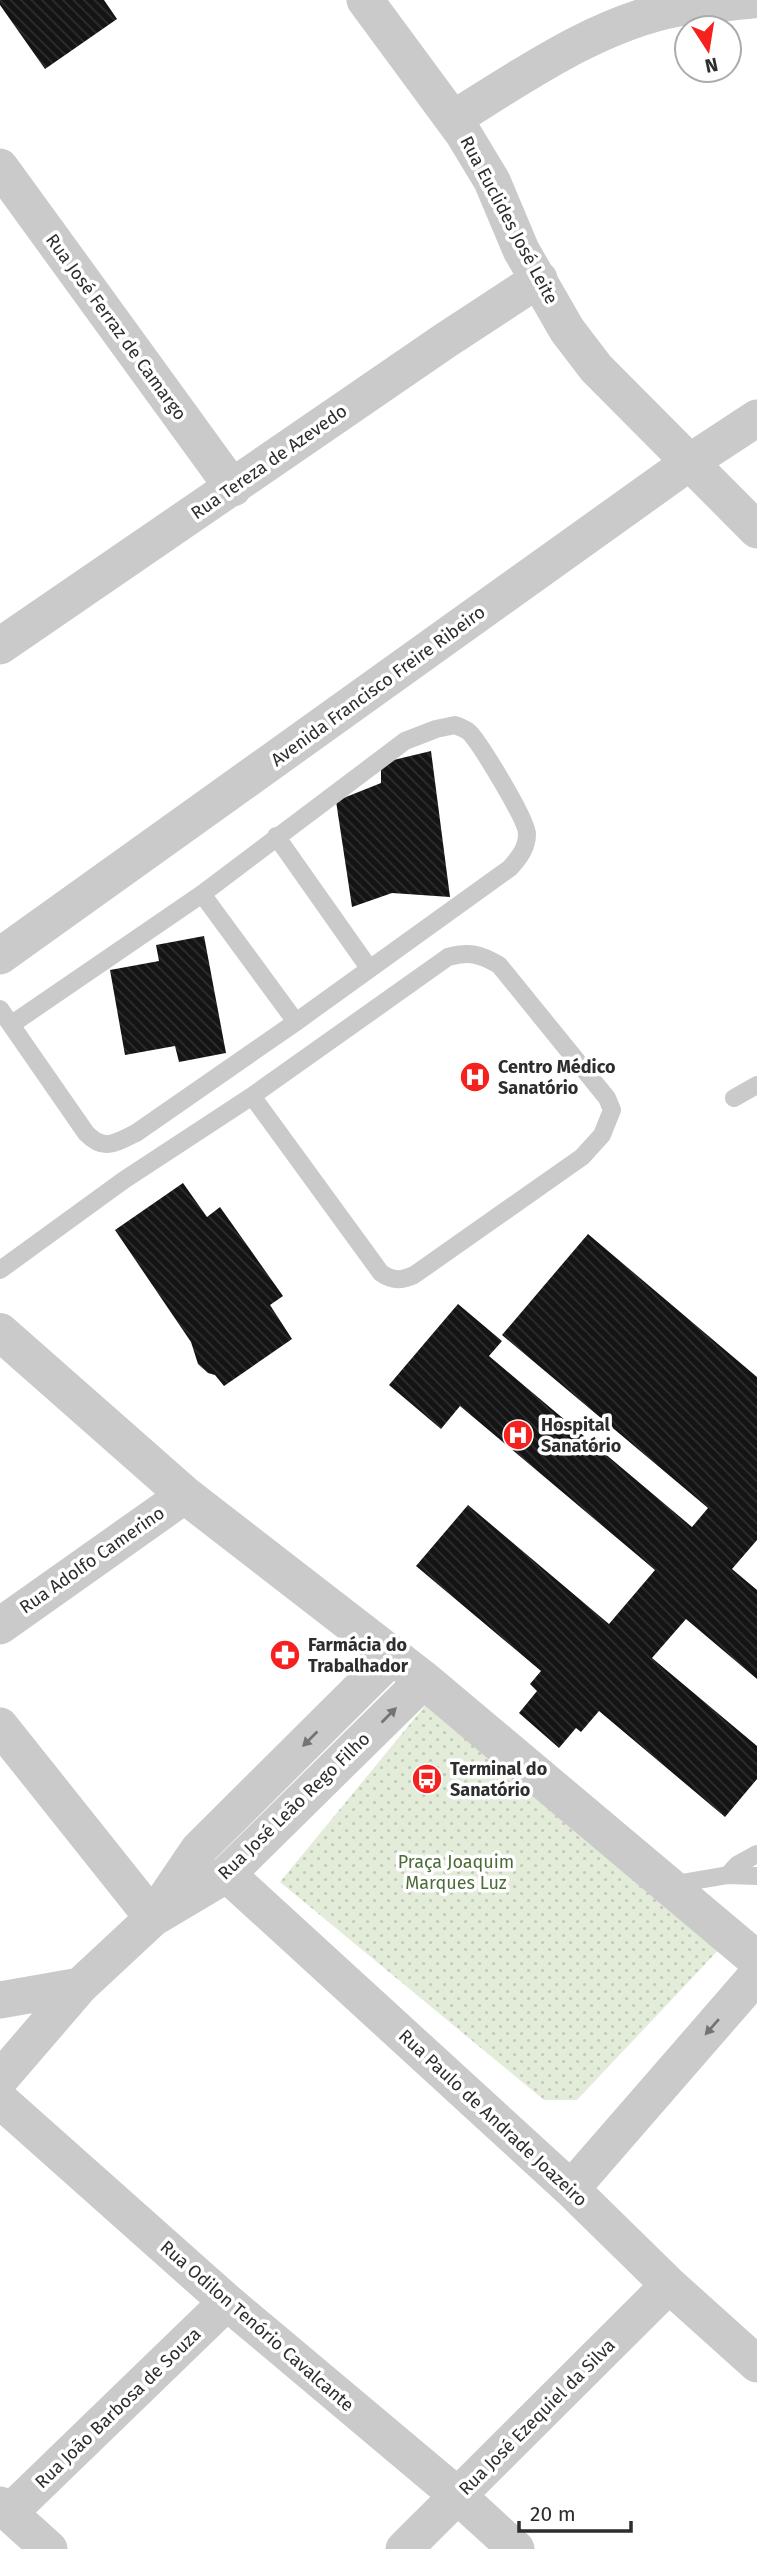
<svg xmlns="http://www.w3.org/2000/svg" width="757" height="2549" font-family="'Fira Sans',sans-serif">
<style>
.park{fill:url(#park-dots)}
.building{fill:url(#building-back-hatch)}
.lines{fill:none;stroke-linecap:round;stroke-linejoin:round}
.service{stroke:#cacaca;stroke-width:18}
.minor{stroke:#cacaca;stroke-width:37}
.tertiary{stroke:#cacaca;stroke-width:38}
.oneway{fill:#747474}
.labels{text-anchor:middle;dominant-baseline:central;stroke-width:7;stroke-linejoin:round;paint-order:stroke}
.street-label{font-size:18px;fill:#2d2d2d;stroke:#fff}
.poi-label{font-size:18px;font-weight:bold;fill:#2d2d2d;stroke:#fff;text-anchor:start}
.park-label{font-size:18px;fill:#4b6c37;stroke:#fff}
</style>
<defs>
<pattern id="park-dots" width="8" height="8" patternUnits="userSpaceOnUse" patternTransform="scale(1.75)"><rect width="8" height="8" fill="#e2ecd9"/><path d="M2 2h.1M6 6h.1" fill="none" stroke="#c2cbbb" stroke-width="1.8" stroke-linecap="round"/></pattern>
<pattern id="building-back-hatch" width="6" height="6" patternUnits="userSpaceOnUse" patternTransform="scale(1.75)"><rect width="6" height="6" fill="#141414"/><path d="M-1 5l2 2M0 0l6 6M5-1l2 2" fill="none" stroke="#2e2e2e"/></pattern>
</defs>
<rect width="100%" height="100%" fill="#fff"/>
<!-- park -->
<path class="park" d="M433 1696 726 1942 577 2100H544L280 1882Z"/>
<!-- building -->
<path class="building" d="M0 0H104L117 19 45 69 0 5Z
M431 751 450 897 392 893 352 907 336 801 381 783V763Z
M204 936 226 1053 179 1062 175 1046 125 1055 110 970 159 961 156 945Z
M183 1183 207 1217 220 1207 283 1296 270 1305 292 1339 224 1386 215 1375 208 1373 198 1364 191 1342 115 1230Z
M588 1234 757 1377V1540L732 1569 757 1590V1679L686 1619 652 1658 757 1746V1779L725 1817 599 1711 581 1732 576 1728 559 1748 519 1713 537 1691 530 1684 541 1671 416 1566 468 1505 609 1624 655 1570 460 1406 441 1429 389 1385 458 1304 502 1341 489 1356 692 1527 708 1508 502 1335Z"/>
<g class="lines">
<!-- service -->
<path class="service" d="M276 836 369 968
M202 894 296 1022
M0 1009 86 1133C104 1152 115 1143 136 1133L296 1022 510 868C519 858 527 848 527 834 527 820 481 745 470 733 466 729 460 727 455 725L436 729 405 741 202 894 12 1024
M734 1098 757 1085
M0 1270 124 1180 252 1096 448 957C469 951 480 954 499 965L607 1098 612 1110 602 1135 582 1157 414 1275C401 1281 393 1281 381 1273L252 1096
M728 1875 737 1865 757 1854
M670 1885 728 1875 757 1876"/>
<!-- minor -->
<path class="minor" d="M365 0 463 133 492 181 521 250 567 330 596 368 757 530
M453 119C521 77 597 23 678 8 703 4 728 3 753 0
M0 167 233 488
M0 646 446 340 539 279
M0 956 690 462 757 418
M0 1626 185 1495
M0 1726 153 1918
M227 1874 571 2189 669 2285 757 2364
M157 1911 199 1849 393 1656
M0 2000 80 1986
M0 2079 80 1986 153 1918 227 1874 424 1680
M0 2100 227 2302 458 2496 516 2549
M571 2189 757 1975
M0 2505 49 2549
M9 2513 227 2302
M404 2549 669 2285"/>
<!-- tertiary -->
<path class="tertiary" d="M0 1332 185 1495 424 1680 757 1960"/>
</g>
<!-- one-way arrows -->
<defs><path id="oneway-solid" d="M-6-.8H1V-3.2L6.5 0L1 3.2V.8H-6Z" transform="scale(1.75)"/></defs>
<g class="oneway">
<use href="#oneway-solid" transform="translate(389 1715) rotate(-45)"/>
<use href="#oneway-solid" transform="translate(310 1739) rotate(135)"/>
<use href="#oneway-solid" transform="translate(712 2027) rotate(131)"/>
</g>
<!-- icons -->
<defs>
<g id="hospital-disc" transform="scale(1.575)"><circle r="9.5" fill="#f4211f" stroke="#fff"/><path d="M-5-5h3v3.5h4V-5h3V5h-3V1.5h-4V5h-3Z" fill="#fff"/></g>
<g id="pharmacy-disc" transform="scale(1.575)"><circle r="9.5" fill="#f4211f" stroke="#fff"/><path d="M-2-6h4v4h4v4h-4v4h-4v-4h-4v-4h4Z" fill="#fff"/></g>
<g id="bus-disc" transform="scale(1.575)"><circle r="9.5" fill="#f4211f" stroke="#fff"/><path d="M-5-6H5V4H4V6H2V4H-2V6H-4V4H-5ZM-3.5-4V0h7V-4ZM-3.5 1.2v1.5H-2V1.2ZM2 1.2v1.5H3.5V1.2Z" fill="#fff"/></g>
</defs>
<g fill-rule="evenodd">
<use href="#hospital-disc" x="475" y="1077"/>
<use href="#hospital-disc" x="518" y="1435"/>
<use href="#pharmacy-disc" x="285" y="1655"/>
<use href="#bus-disc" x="427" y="1779"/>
</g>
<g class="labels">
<!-- street labels -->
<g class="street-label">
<text transform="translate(509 220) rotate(62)">Rua Euclides José Leite</text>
<text transform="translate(116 327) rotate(54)">Rua José Ferraz de Camargo</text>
<text transform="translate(269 462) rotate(-35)">Rua Tereza de Azevedo</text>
<text transform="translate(378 686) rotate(-36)">Avenida Francisco Freire Ribeiro</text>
<text transform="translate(92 1560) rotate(-35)">Rua Adolfo Camerino</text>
<text transform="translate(294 1806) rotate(-44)">Rua José Leão Rego Filho</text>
<text transform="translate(493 2118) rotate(43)">Rua Paulo de Andrade Joazeiro</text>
<text transform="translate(257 2326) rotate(41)">Rua Odilon Tenório Cavalcante</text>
<text transform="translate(118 2408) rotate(-44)">Rua João Barbosa de Souza</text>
<text transform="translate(537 2417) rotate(-45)">Rua José Ezequiel da Silva</text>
</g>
<!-- poi labels -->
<g class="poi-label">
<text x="498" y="1067">Centro Médico<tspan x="498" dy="21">Sanatório</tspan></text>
<text x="541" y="1425">Hospital<tspan x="541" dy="21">Sanatório</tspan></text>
<text x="308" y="1645">Farmácia do<tspan x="308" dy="21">Trabalhador</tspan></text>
<text x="450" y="1769">Terminal do<tspan x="450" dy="21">Sanatório</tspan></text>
</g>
<!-- park labels -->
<g class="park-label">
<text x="456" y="1862">Praça Joaquim<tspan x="456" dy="21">Marques Luz</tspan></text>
</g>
</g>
<!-- north arrow -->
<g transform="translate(708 49) rotate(168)"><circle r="33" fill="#ffffff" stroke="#ababab" stroke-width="2"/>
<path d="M0-5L12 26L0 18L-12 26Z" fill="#f4211f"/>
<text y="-10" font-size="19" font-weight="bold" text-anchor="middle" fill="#2d2d2d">N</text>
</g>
<!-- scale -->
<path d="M519 2521v10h112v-10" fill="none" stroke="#2d2d2d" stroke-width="3.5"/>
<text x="530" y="2521" font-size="21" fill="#2d2d2d" stroke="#ffffff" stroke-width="5" paint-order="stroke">20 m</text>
</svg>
